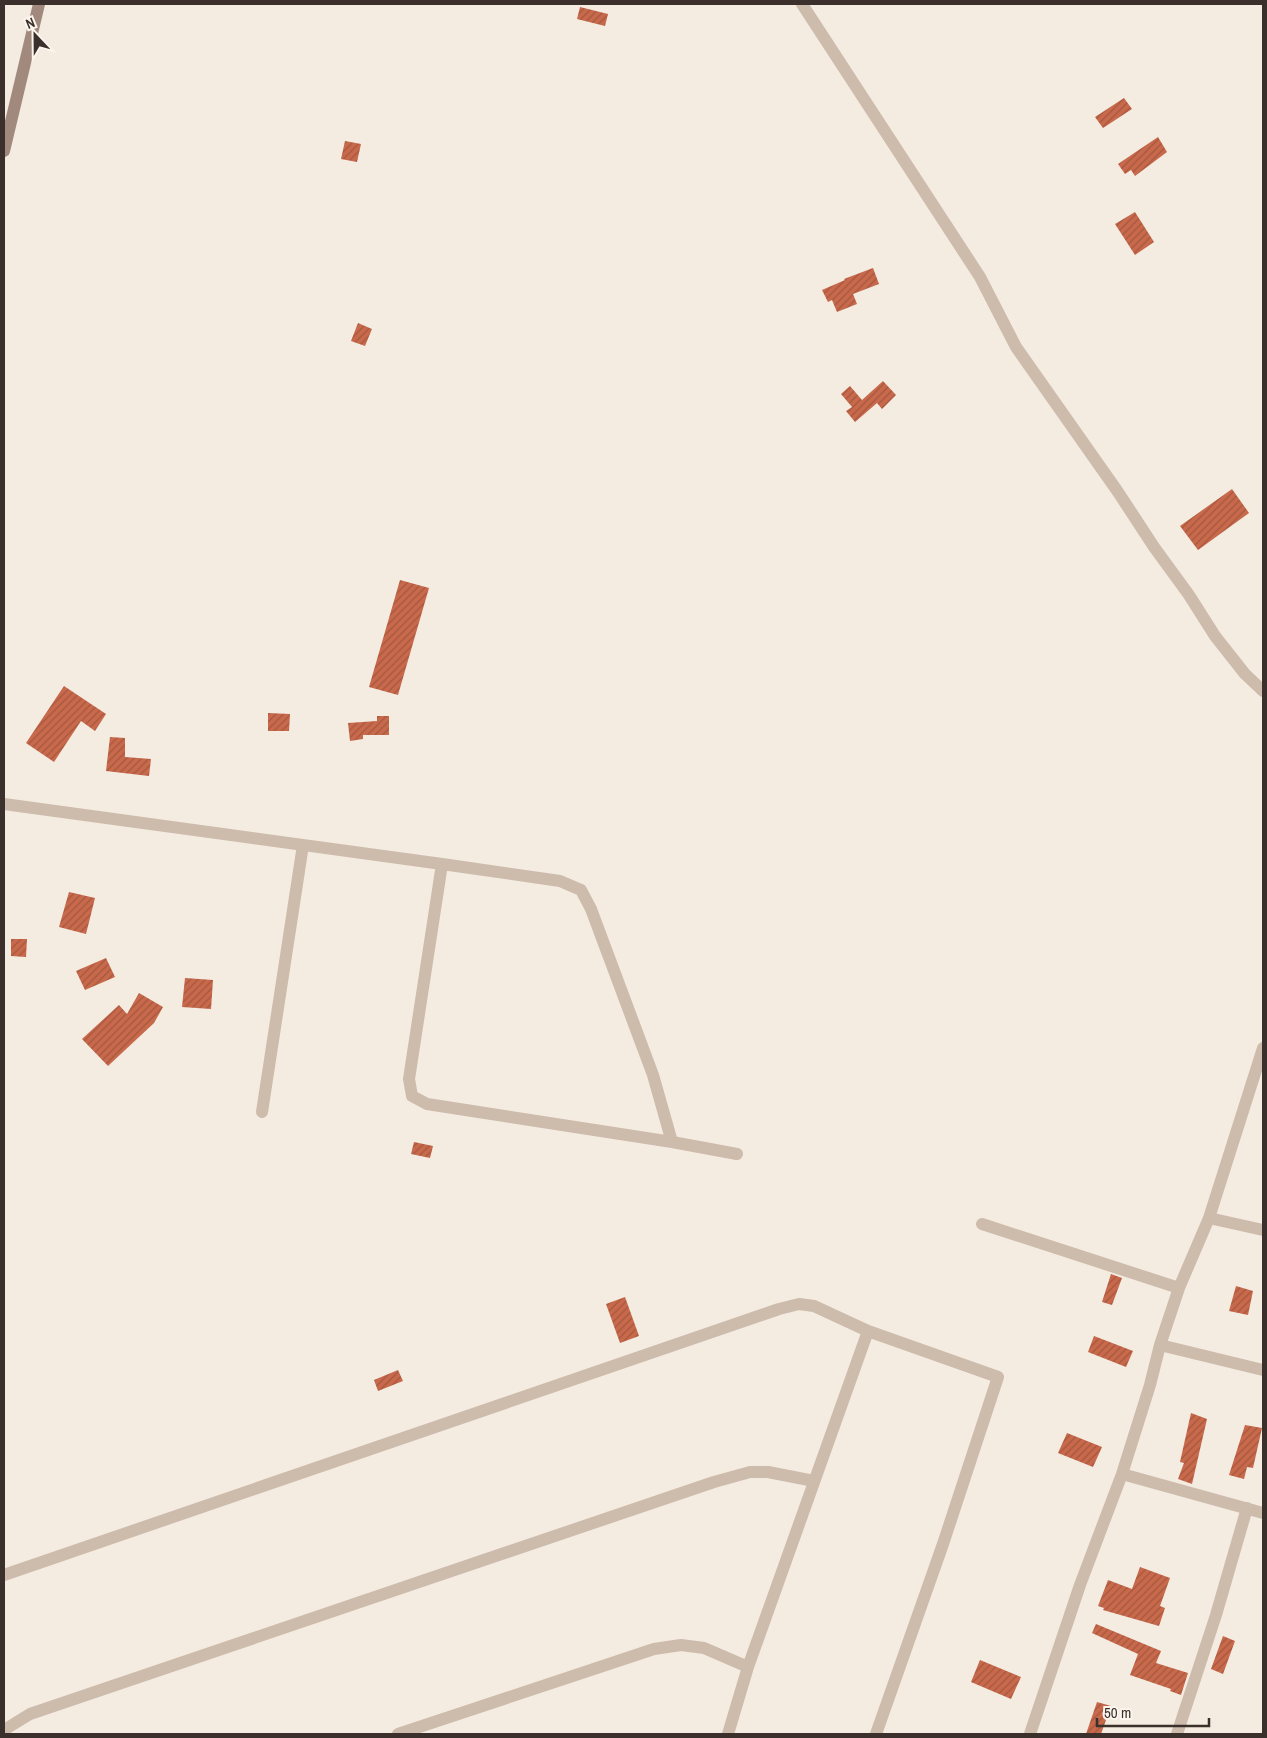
<svg xmlns="http://www.w3.org/2000/svg" width="1267" height="1738" font-family="'Archivo Narrow',sans-serif">
<style>
.building{fill:url(#building-hatch)}
.lines{fill:none;stroke-linecap:round;stroke-linejoin:round}
.street{stroke:#cdbbac;stroke-width:12}
.secondary{stroke:#a18a7d;stroke-width:12}
</style>
<defs>
<pattern id="building-hatch" width="6" height="6" patternUnits="userSpaceOnUse" patternTransform="scale(1.25)"><rect width="6" height="6" fill="#c8694b"/><path d="M-1 1l2-2M0 6l6-6M5 7l2-2" fill="none" stroke="#a4573f"/></pattern>
</defs>
<rect width="100%" height="100%" fill="#f4ebe1"/>
<!-- building -->
<path class="building" d="M580 7 608 14 605 26 577 19Z
M1124 98 1132 109 1103 128 1095 117Z
M1158 137 1167 152 1135 176 1131 170 1125 174 1118 164Z
M345 141 361 144 357 162 341 159Z
M1135 212 1154 242 1135 255 1115 224Z
M873 268 879 284 853 294 857 304 837 312 832 300 828 302 822 290 845 280 844 279Z
M358 323 372 329 365 346 351 341Z
M883 381 896 395 882 409 877 403 855 422 846 411 852 407 841 394 850 386 862 400Z
M1232 489 1249 513 1198 550 1180 526Z
M400 580 429 588 398 695 369 687Z
M64 686 106 714 95 731 81 721 54 762 26 743Z
M268 713 290 714 289 731H268Z
M377 716H389V735H363V739L350 741 348 723 377 721Z
M110 737 125 738V757L151 759 149 776 106 771Z
M69 892 95 898 86 934 59 927Z
M11 939H27L26 957 11 956Z
M106 958 115 977 85 990 76 971Z
M185 978 213 980 211 1009 182 1007Z
M139 993 163 1007 154 1023 108 1066 82 1039 119 1005 127 1014Z
M414 1142 433 1146 430 1158 411 1154Z
M1111 1274 1122 1278 1112 1305 1102 1302Z
M1236 1286 1253 1291 1248 1315 1229 1311Z
M625 1297 639 1336 620 1343 606 1304Z
M1094 1336 1133 1351 1126 1367 1088 1352Z
M398 1370 403 1381 378 1391 374 1380Z
M1191 1413 1207 1419 1192 1484 1178 1479 1184 1463 1180 1462Z
M1245 1425 1262 1428 1253 1468 1247 1467 1244 1479 1229 1475Z
M1067 1433 1102 1447 1093 1467 1058 1453Z
M1140 1567 1170 1578 1160 1606 1165 1608 1159 1626 1103 1610 1104 1608 1098 1606 1108 1580 1132 1589Z
M1096 1624 1161 1651 1156 1663 1188 1673 1181 1695 1170 1691 1171 1689 1130 1675 1138 1654 1092 1633Z
M1223 1636 1235 1641 1223 1674 1211 1669Z
M980 1660 1021 1677 1011 1699 971 1682Z
M1097 1702 1111 1706 1101 1734H1086Z"/>
<g class="lines">
<!-- street -->
<path class="street" d="M802 4 980 277 1016 347 1118 492 1154 547 1189 595 1215 636 1245 674 1263 691
M4 804 442 864 560 881 581 890 591 909 653 1075 672 1142
M442 864 409 1079 412 1096 427 1104 672 1142 737 1154
M262 1112 303 845
M1209 1218 1263 1230
M982 1224 1179 1288
M1160 1345 1263 1370
M1122 1474 1263 1513
M4 1575 779 1309 799 1304 814 1306 868 1331 998 1377 943 1544 876 1734
M4 1730 30 1714 714 1482 750 1472H768L814 1481
M398 1734 654 1649 681 1645 704 1648 748 1667
M728 1734 748 1667 868 1331
M1030 1734 1080 1585 1122 1474 1150 1385 1160 1345 1179 1288 1209 1218 1263 1048
M1177 1734 1216 1615 1247 1508"/>
<!-- secondary -->
<path class="secondary" d="M4 151 39 4"/>
</g>
<!-- border -->
<rect width="1267" height="1738" fill="none" stroke="#3b302b" stroke-width="10"/>
<!-- north arrow -->
<g transform="translate(35 35) rotate(338)" stroke="#fbf5ee" stroke-width="4" paint-order="stroke">
<path d="M0-4L9 19L0 12L-9 19Z" fill="#3b302b"/>
<text y="-8" font-size="14" font-weight="bold" text-anchor="middle" fill="#3b302b">N</text>
</g>
<!-- scale -->
<path d="M1097 1718v8h112v-8" fill="none" stroke="#3b302b" stroke-width="2.5"/>
<text x="1104" y="1718" font-size="15" fill="#3b302b" stroke="#fbf5ee" stroke-width="4" paint-order="stroke">50 m</text>
</svg>
